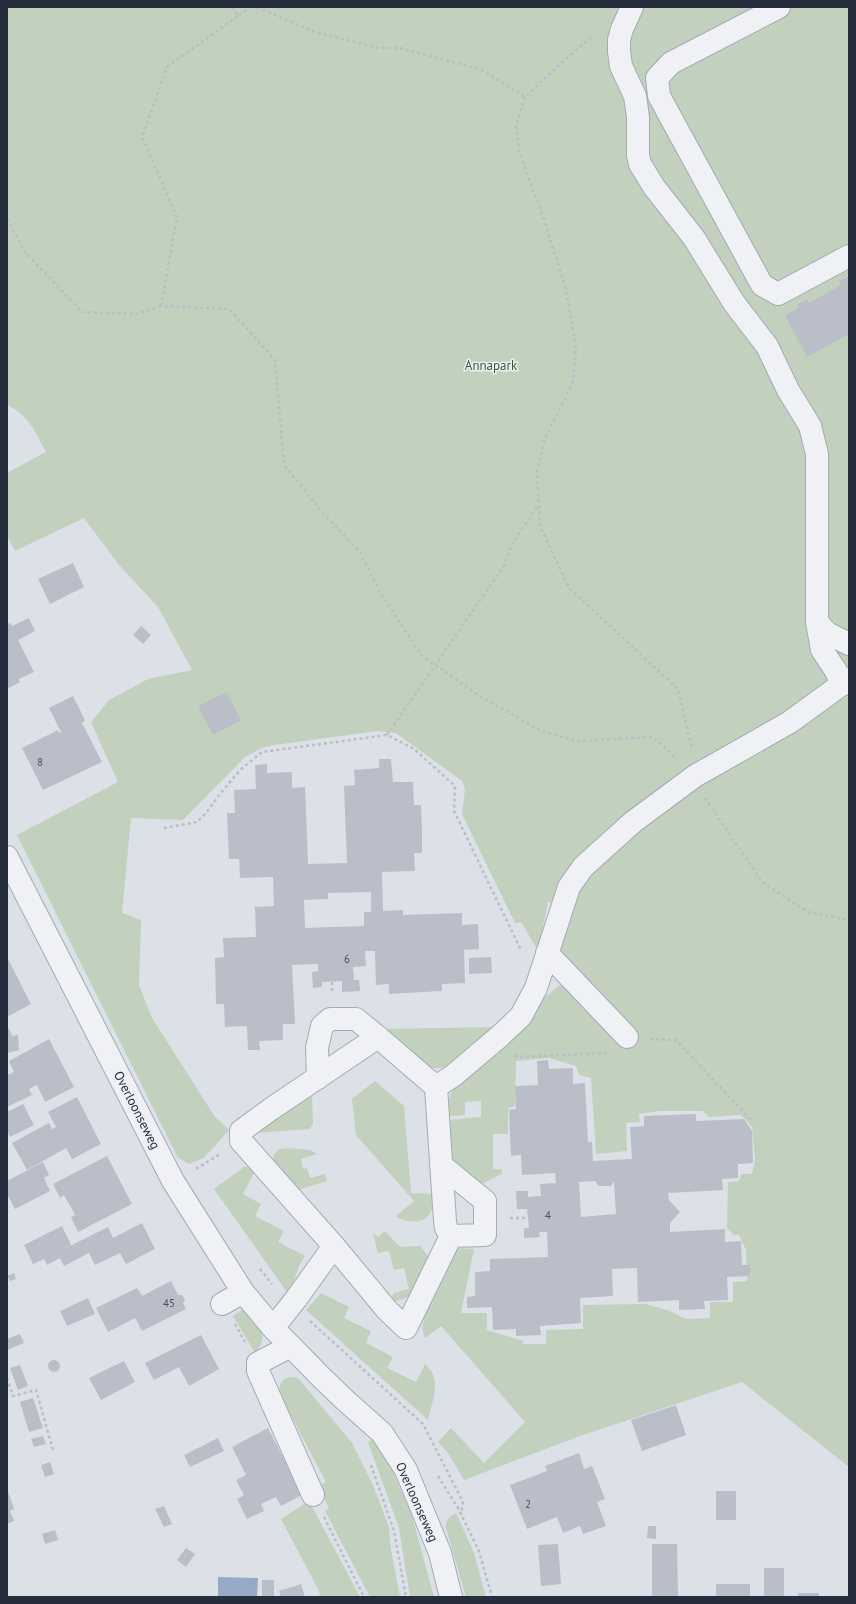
<svg xmlns="http://www.w3.org/2000/svg" width="856" height="1604" font-family="'PT Sans',sans-serif">
<style>
.green{fill:#c1d1bd}
.water{fill:#96aac7}
.building{fill:#babec9;fill-rule:evenodd}
.lines{fill:none;stroke-linecap:round;stroke-linejoin:round}
.minor-casing{stroke:#a5aab4;stroke-width:24}
.path{stroke:#bbbec5;stroke-width:2.5;stroke-dasharray:3 3;stroke-linecap:butt}
.minor{stroke:#eff1f5;stroke-width:22}
.labels{text-anchor:middle;dominant-baseline:central;stroke-width:3;stroke-linejoin:round;paint-order:stroke}
.number-label{font-size:11px;fill:#4b5160}
.park-label{font-size:13px;fill:#375933;stroke:#eceff4}
.street-label{font-size:13px;fill:#262d3d;stroke:#eceff4}
</style>
<rect width="100%" height="100%" fill="#dce0e7"/>
<!-- green -->
<path class="green" d="M7 7H849V1467L742 1382 580 1436 464 1480 448 1453 438 1442 451 1428 484 1463 525 1422 441 1326 425 1338 422 1329 425 1316 454 1248 474 1249 461 1313H487V1330L523 1341V1344H546V1330L583 1329V1305L645 1304 670 1311 686 1319 710 1318V1302H733V1282L747 1281 746 1250 739 1235H733L727 1227 728 1182 739 1181 741 1174H752L755 1160 752 1127 741 1115 709 1117 703 1111H659L639 1114 640 1122 626 1123 627 1151 596 1154 591 1078 579 1075 576 1066 549 1058 516 1061 515 1106 508 1108V1134H493V1169H502V1174L479 1185 449 1158 448 1120 481 1117V1101L465 1102V1115L448 1116C448 1102 449 1094 457 1083L542 1000 574 973 558 946 563 878 555 892 551 903 548 902 539 948 535 946 522 923H515L462 814 465 789 462 781 396 733 378 731 274 745 262 748 245 757 183 820 131 818 122 913 141 920 139 985 152 1018 215 1117 229 1130 204 1158 189 1164 178 1158 17 835 118 782 91 722 109 700 148 679 192 670 158 607 119 565 84 518 15 551 7 536V473L46 452C33 428 31 419 7 404Z
M496 1027 452 1064C444 1068 439 1069 430 1068L381 1029Z
M375 1081 404 1106 411 1193 433 1194C436 1219 419 1227 398 1218L396 1216 414 1201 356 1135 352 1099Z
M309 1094 312 1095 313 1124 310 1129 256 1133Z
M288 1148 310 1150 317 1154 301 1159 303 1169 307 1168 310 1178 325 1174 327 1181 298 1190C292 1183 272 1167 273 1157 274 1153 276 1152 279 1149Z
M244 1167H250L255 1171 243 1194 261 1204 255 1216 284 1231 278 1242 305 1256 299 1266 289 1295 214 1189Z
M385 1231 400 1247 420 1246 430 1258 412 1296 396 1301 393 1300 392 1297 394 1293 409 1289 404 1268 394 1270 389 1251 378 1253 373 1233 378 1237Z
M321 1293 349 1307 344 1318 371 1331 366 1343 393 1357 387 1368 416 1382 425 1364C443 1379 432 1401 428 1420L306 1310Z
M245 1308C257 1324 271 1334 255 1353L233 1316Z
M291 1377 298 1378 352 1443 373 1485 389 1527 391 1550 400 1597H370L325 1511 329 1508 318 1487 326 1482 279 1393C280 1383 281 1379 291 1377Z
M372 1440 391 1467 412 1516 434 1597H410L399 1528 368 1442Z
M309 1501 360 1597H320L319 1591 281 1519Z
M456 1513 474 1553 486 1597H466L446 1528C445 1520 449 1517 456 1513Z"/>
<!-- water -->
<path class="water" d="M218 1577 258 1578 257 1597H218Z"/>
<!-- building -->
<path class="building" d="M849 276V334L807 357 785 315 799 308 797 304 800 303 807 299 809 303 841 285 839 281Z
M73 563 84 587 50 604 38 579Z
M29 618 35 631 18 640 34 672 19 679 20 682 7 689V624L10 623 12 626Z
M141 626 151 635 143 644 133 635Z
M226 692 241 720 213 735 198 706Z
M73 696 85 720 82 723 102 762 43 790 22 748 58 730 59 733 61 732 49 708Z
M379 759H391L393 782H413L414 805H421L422 830V853H414L415 871 382 872 383 911 403 910V915L462 913V925L478 924 479 949 464 950 465 983 442 984V991L389 994V984L376 985 375 951H365L366 966 353 967 354 980H359L360 991 342 992V981L322 982V987L313 988 312 972 318 971V964L292 965 295 1024H283V1040L259 1041 260 1050H248L247 1026 225 1027 224 1004H216L215 958 224 957 223 938 256 937 255 907 274 906 273 877 240 878 239 859H229L227 813H235L234 790 256 789 255 765 267 764V773L292 772V788L305 787 308 864 347 863 344 786 355 785 354 770 379 768ZM371 892V912H364V926L305 928 304 900 328 899V893Z
M7 957 31 1004 7 1017Z
M491 957 492 973 469 974V958Z
M7 1025 12 1036 18 1035 19 1050 7 1053Z
M49 1039 74 1087 45 1102 37 1085 29 1089 32 1095 7 1107V1075L14 1072 9 1061Z
M548 1060 549 1069 573 1068V1084L585 1083 588 1142H592L593 1161 632 1159 630 1127 644 1126V1116L696 1114V1121L744 1119 752 1131 753 1163 738 1164V1178L722 1179 723 1190 668 1193 669 1200 680 1212 670 1223V1232L725 1229V1242L741 1241 742 1265H750V1276L727 1277 728 1300 704 1301 705 1309 679 1310V1300L638 1302 637 1268 612 1269 613 1296 580 1298 581 1323 540 1326 541 1335 516 1336V1329L493 1330 492 1307 467 1308V1297L475 1296V1272L490 1271V1259L548 1257 547 1232H539L540 1237 524 1238V1228H529L527 1209H517L516 1191H528V1197L541 1196 540 1184 556 1183 555 1173 522 1175 521 1155 511 1156 509 1110 516 1109 515 1086 538 1085 537 1061ZM595 1181 599 1186H611L614 1181 616 1214 581 1217 579 1182Z
M77 1097 101 1144 72 1159 66 1148 27 1170 12 1143 49 1123 52 1129 56 1127 48 1112Z
M23 1104 34 1125 10 1137 7 1131V1112Z
M107 1156 132 1204 78 1232 71 1217 75 1215 64 1195 60 1198 53 1184Z
M43 1162 49 1175 44 1178 50 1191 15 1209 7 1194V1181Z
M142 1223 155 1249 126 1264 120 1253 95 1265 89 1253 64 1266 60 1258 47 1265 44 1259 33 1264 24 1245 62 1226 71 1245 58 1252 108 1227 113 1238Z
M14 1273 16 1279 10 1281 7 1276Z
M171 1281 178 1295H182L185 1300 183 1303 186 1309 142 1331 135 1318 108 1332 96 1308 137 1288 142 1296Z
M88 1298 95 1314 67 1326 60 1311Z
M20 1334 24 1343 7 1350V1339Z
M201 1335 219 1369 189 1386 179 1367 154 1380 145 1363Z
M48 1366a6 6 0 1 1 12 0a6 6 0 1 1-12 0Z
M124 1361 135 1382 101 1400 89 1378Z
M20 1365 28 1386 18 1390 10 1368Z
M33 1398 43 1428 29 1432 20 1402Z
M676 1405 686 1435 642 1451 631 1420Z
M268 1428 302 1495 281 1506 276 1497 261 1504 264 1511 247 1519 237 1499 244 1495 236 1480 246 1475 232 1447Z
M43 1436 46 1444 34 1447 31 1439Z
M218 1438 224 1451 190 1467 184 1455Z
M579 1453 584 1469 592 1466 605 1499 597 1502 606 1526 583 1534 580 1526 563 1533 557 1517 527 1529 510 1485 547 1471 545 1466Z
M50 1462 54 1474 45 1477 41 1465Z
M7 1488 14 1509 10 1511 14 1521 7 1524Z
M716 1491H736V1520H716Z
M164 1506 172 1524 164 1527 155 1509Z
M648 1526H656V1539L647 1538Z
M55 1530 58 1540 45 1544 42 1534Z
M558 1544 561 1584 541 1586 538 1545Z
M652 1544H677L678 1597H652Z
M186 1548 195 1554 186 1567 177 1560Z
M764 1568H784V1597H764Z
M262 1580H274V1597H262Z
M301 1584 305 1597H281L279 1591Z
M716 1584H750V1597H716Z
M798 1593H819V1597H798Z"/>
<g class="lines">
<!-- minor casing -->
<g class="minor-casing">
<path id="minor" d="M632 7 622 29 619 40V51L621 66 635 96 638 117V155L640 164 654 187 694 238 734 303 767 346 788 390 810 426 817 454V622L822 650 836 671 842 685
M779 7 671 63 657 78 659 96 762 285 778 294 849 256
M817 622 827 633 849 644
M7 857 173 1181 243 1292 273 1328 321 1377 346 1401 382 1433 406 1470 440 1553 451 1597
M547 953 627 1037
M378 1037 436 1087 445 1221 446 1228 451 1236 406 1328 387 1310 334 1246 241 1141V1131L271 1109Z
M318 1078 317 1048 322 1026 330 1019H356L378 1037
M436 1087 454 1075 500 1036 521 1016 536 988 569 887 583 867 633 822 695 776 790 722 849 679
M441 1165 485 1201V1235L451 1236
M222 1304 243 1292
M273 1328 296 1299 334 1246
M291 1346 258 1363V1371L313 1495"/>
</g>
<!-- path -->
<path class="path" d="M232 7 238 16 250 7
M257 7 315 32 378 48H400L482 70 525 97 559 65 590 38 594 37
M525 97 516 126 520 155 539 205 565 285 576 348 573 382 545 438 537 472 540 526 569 588 678 689 692 749
M7 219 25 252 82 312 137 314 161 306 229 309 275 360 284 465 322 512 360 552 381 594 421 655 481 697 541 731 578 741 653 737 677 759
M161 306 177 217 142 137 167 67 238 16
M387 735 503 567 513 542 538 506
M705 798 762 882 808 912 849 920
M164 828 197 822 206 813 220 794 240 770 262 752 387 735 414 749 455 786 454 811 521 950
M332 982V993
M650 1039 676 1040 751 1120
M515 1055 517 1057 607 1053
M196 1169 220 1154
M510 1218H528
M260 1269 272 1284
M310 1321 423 1424 463 1502 461 1515
M235 1324 245 1342
M7 1378 13 1396 36 1390 53 1450
M371 1465 394 1531 406 1597
M438 1476 458 1508 479 1551 492 1597
M324 1517 364 1597"/>
<!-- minor -->
<use href="#minor" class="minor"/>
</g>
<g class="labels">
<!-- number labels -->
<g class="number-label">
<text x="40" y="762">8</text>
<text x="347" y="959">6</text>
<text x="548" y="1215">4</text>
<text x="169" y="1303">45</text>
<text x="528" y="1504">2</text>
</g>
<!-- park labels -->
<g class="park-label">
<text x="491" y="365">Annapark</text>
</g>
<!-- street labels -->
<g class="street-label">
<text transform="translate(137 1110) rotate(63)">Overloonseweg</text>
<text transform="translate(417 1502) rotate(66)">Overloonseweg</text>
</g>
</g>
<!-- border -->
<rect width="856" height="1604" fill="none" stroke="#262d3d" stroke-width="16"/>
</svg>
